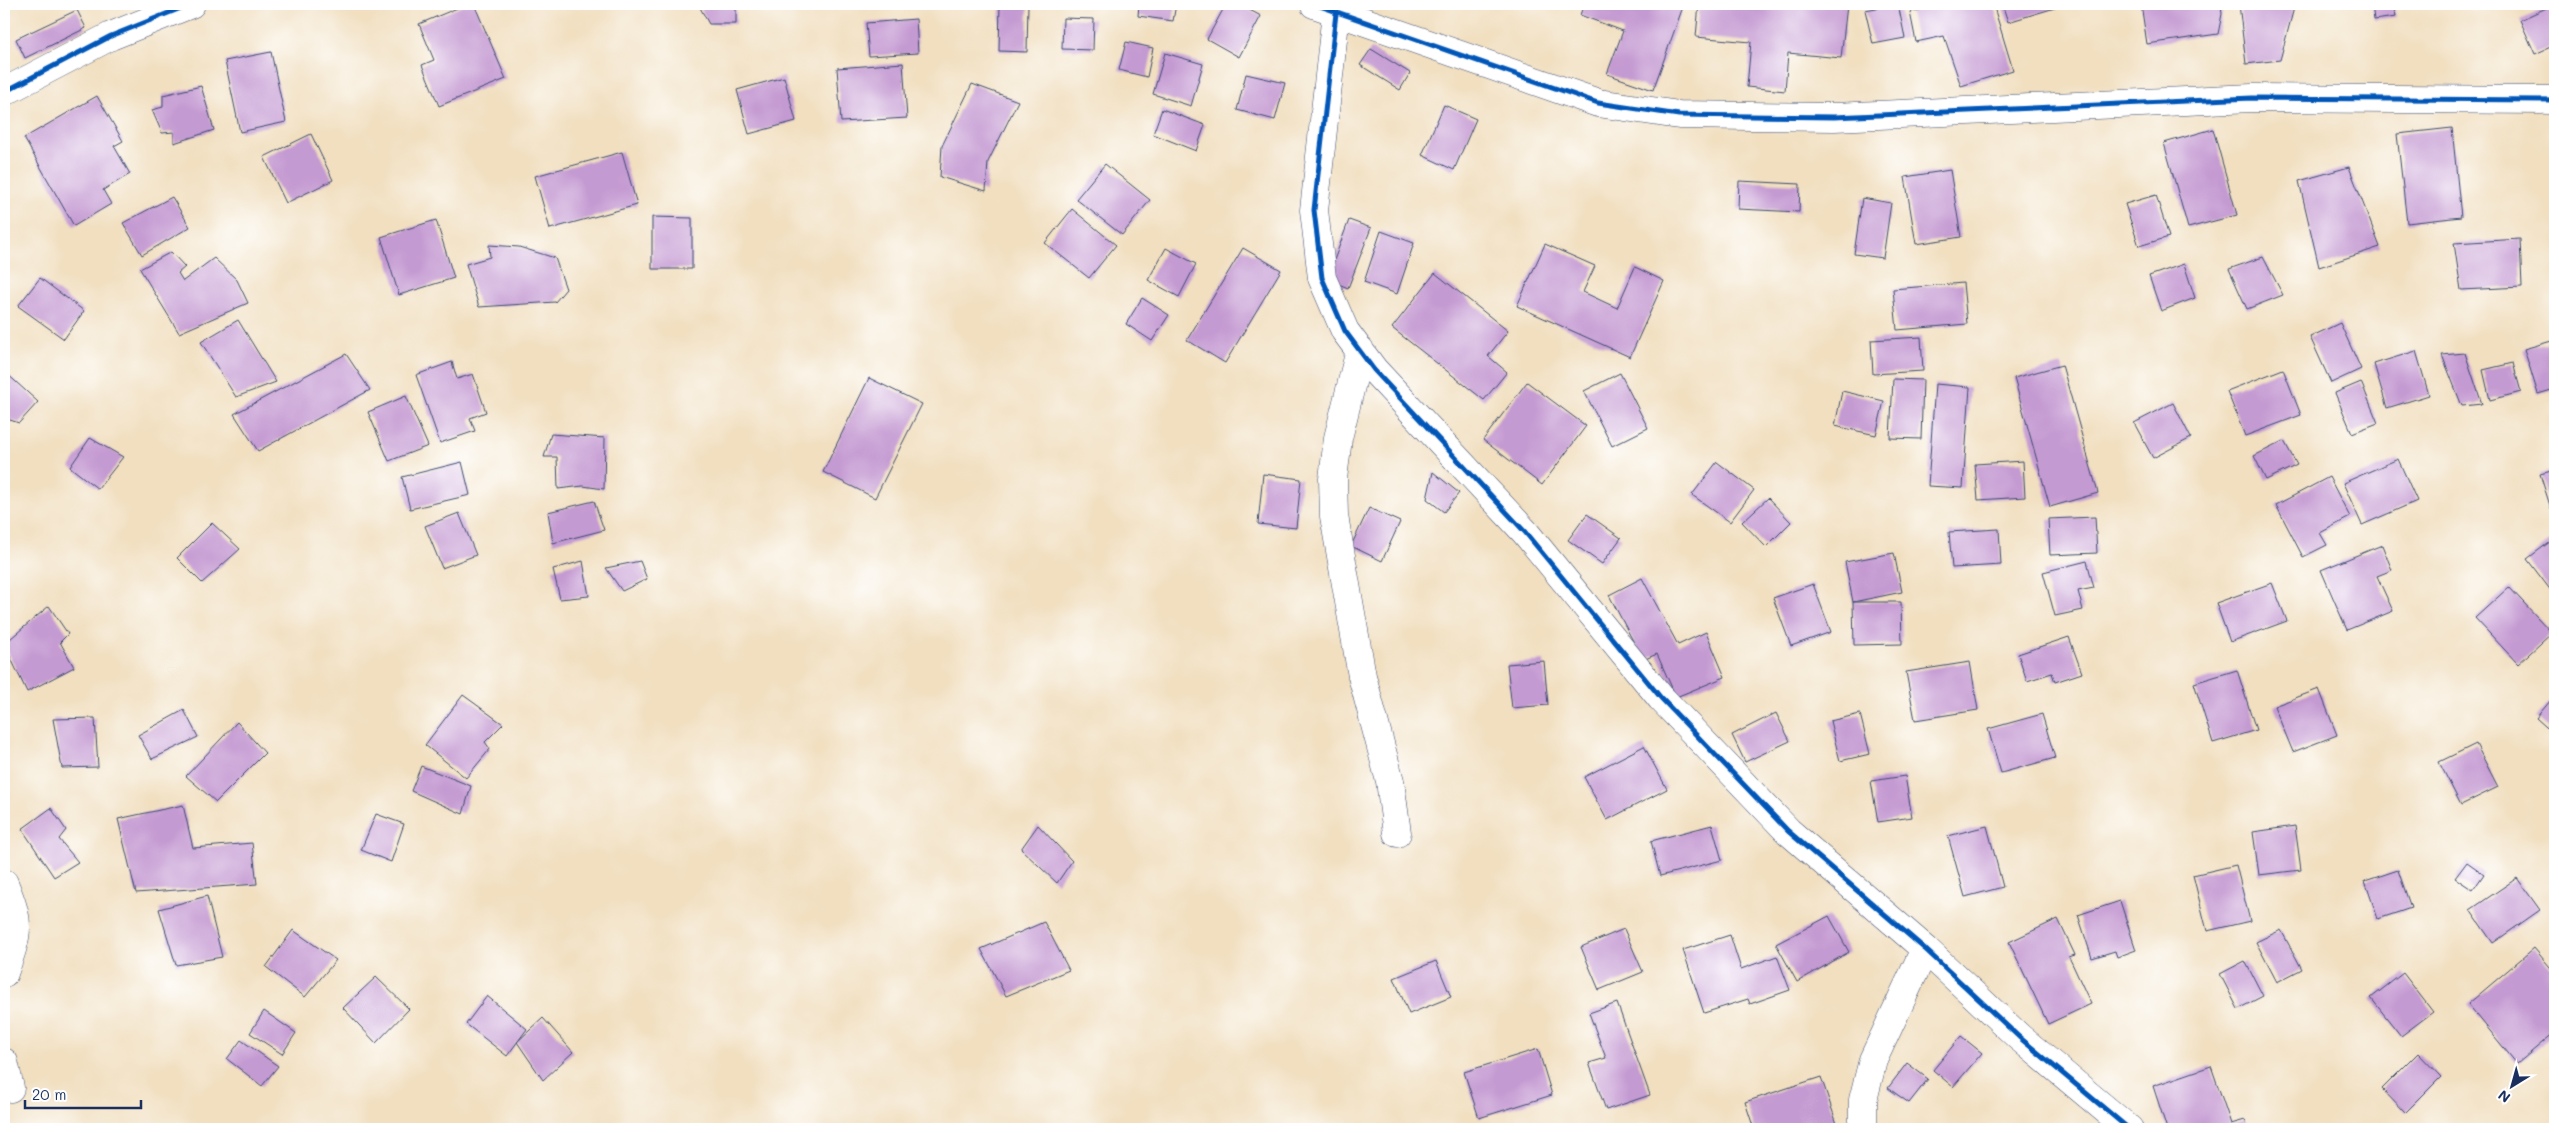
<svg xmlns="http://www.w3.org/2000/svg" width="2559" height="1133" font-family="Mali,sans-serif">
<style>
.building{fill:#c49ad2}
.lines{fill:none;stroke-linecap:round;stroke-linejoin:round}
.minor-casing{stroke:#3b496d;stroke-width:29}
.tertiary-casing{stroke:#3b496d;stroke-width:29}
.minor{stroke:#fff;stroke-width:28}
.tertiary{stroke:#fff;stroke-width:28}
.cycleway-casing{stroke:#fff;stroke-width:8}
.cycleway{stroke:#0057b8;stroke-width:5}
</style>
<rect width="100%" height="100%" fill="#fff"/>
<filter id="ink" filterUnits="userSpaceOnUse"><feTurbulence type="fractalNoise" baseFrequency=".02" numOctaves="2"/><feDisplacementMap in="SourceGraphic" scale="10" xChannelSelector="R" yChannelSelector="G"/><feConvolveMatrix kernelMatrix="1 2 1 2 8 2 1 2 1" color-interpolation-filters="sRGB"/></filter>
<filter id="wash" filterUnits="userSpaceOnUse"><feTurbulence type="fractalNoise" baseFrequency=".0096" numOctaves="4" result="noise"/><feDisplacementMap in="SourceGraphic" scale="20" xChannelSelector="R" yChannelSelector="G"/><feGaussianBlur stdDeviation="1.12" result="paint"/><feColorMatrix in="noise" values="0 0 0 0 0 0 0 0 0 0 0 0 0 0 0 0 0 1.4 0 .05"/><feComposite in="paint" operator="in"/></filter>
<g filter="url(#wash)">
<rect width="100%" height="100%" fill="#f1dfc0"/>
<g id="blocks">
<!-- building -->
<path class="building" d="M467 4H474L506 79 439 106 422 65 434 60 419 24Z
M698 4H736V24H709Z
M1000 4H1028L1027 52 999 51Z
M1139 4H1176L1173 21 1138 16Z
M1226 4H1238L1261 16 1239 57 1207 39Z
M1584 4H1684L1653 90 1607 74 1623 31 1580 15Z
M1699 4 1847 5 1841 58 1788 53 1785 91 1747 87 1751 42 1696 37Z
M1898 4 1905 38 1873 44 1865 10Z
M1945 4H1993L2013 70 1961 86 1944 36 1916 42 1910 12Z
M2002 4H2057L2058 7 2008 22Z
M2141 4H2221L2222 14 2218 34 2147 44Z
M2239 4H2295L2280 60 2246 64Z
M2372 4H2393L2396 17 2374 20Z
M2555 4V45L2535 54 2520 20Z
M77 10 86 28 25 58 16 39Z
M1063 18 1094 19 1093 50 1062 49Z
M916 19 918 53 869 56 866 23Z
M1126 42 1153 48 1147 77 1119 70Z
M1371 49 1410 73 1400 90 1360 65Z
M271 52 286 122 240 132 225 61Z
M1165 53 1203 64 1191 106 1153 94Z
M903 63 907 118 841 122 837 68Z
M1246 74 1285 83 1275 120 1237 110Z
M784 77 796 121 749 134 737 90Z
M972 84 1018 101 988 162 986 191 940 177 942 146Z
M201 86 214 130 174 143V132L162 133 152 110 163 107V95Z
M97 96 123 141 114 146 130 174 103 190 111 204 74 226 24 138Z
M1444 105 1476 119 1454 170 1422 155Z
M1162 109 1205 125 1196 151 1153 134Z
M2452 128 2461 217 2407 223 2397 134Z
M2213 129 2237 215 2188 228 2164 143Z
M311 134 333 180 286 203 264 157Z
M622 152 637 205 550 229 535 176Z
M1105 164 1150 200 1122 235 1076 199Z
M2349 167 2380 247 2319 267 2299 181Z
M1950 170 1961 237 1916 244 1905 177Z
M1739 181 1800 184 1799 212 1738 209Z
M2156 195 2169 237 2139 246 2125 204Z
M172 197 190 227 142 255 123 223Z
M1862 198 1891 203 1883 258 1854 254Z
M1072 209 1116 245 1089 278 1045 243Z
M652 217 692 218V269H652Z
M436 220 454 278 399 295 381 237Z
M1349 220 1371 228 1348 288 1327 279Z
M1381 231 1414 243 1397 294 1364 282Z
M2520 239 2522 287 2461 290 2454 243Z
M1545 244 1595 266 1583 292 1617 308 1635 267 1664 281 1630 357 1517 306Z
M489 245 519 247 555 258 566 289 555 302 479 307 466 264 490 257Z
M1166 248 1196 264 1179 297 1148 280Z
M1243 248 1281 270 1225 363 1187 340Z
M171 252 185 267 178 273 183 281 214 258 237 280 248 303 179 333 140 269Z
M2263 257 2283 295 2247 309 2229 269Z
M2184 264 2195 298 2161 311 2149 276Z
M1435 273 1508 331 1488 356 1507 372 1484 400 1392 328Z
M40 278 84 311 64 339 18 306Z
M1963 283 1967 324 1897 330 1893 289Z
M1142 298 1169 315 1152 341 1126 324Z
M238 320 276 382 236 397 201 342Z
M2340 323 2361 369 2331 383 2310 337Z
M1921 337 1923 371 1873 374 1871 340Z
M2555 340V389L2538 394 2524 349Z
M2416 351 2429 395 2387 408 2374 364Z
M2465 353 2482 404 2462 406 2442 355Z
M346 354 370 390 258 451 234 414Z
M452 362 457 379 473 374 486 412 470 418 475 431 440 443 416 375Z
M2513 363 2521 392 2490 400 2483 370Z
M2062 365 2098 493 2050 507 2014 378Z
M2283 369 2301 415 2245 436 2227 391Z
M4 371 38 402 19 423 4 418Z
M1620 373 1648 428 1612 446 1584 391Z
M869 378 922 404 875 498 823 472Z
M1893 379 1923 380 1921 439 1890 438Z
M1527 382 1586 426 1542 485 1483 440Z
M2361 382 2378 423 2352 433 2335 393Z
M1935 384 1970 387 1963 488 1928 486Z
M1842 391 1884 401 1876 435 1835 426Z
M406 396 428 446 389 461 368 412Z
M2173 403 2191 438 2153 458 2134 423Z
M551 434 605 438 604 489 583 486 558 489 557 457H544Z
M90 438 123 457 98 489 70 467Z
M2284 441 2297 465 2266 480 2254 456Z
M2398 459 2417 501 2362 525 2343 483Z
M2023 461 2025 497 1978 500 1975 464Z
M462 462 470 495 410 509 402 477Z
M1717 462 1754 490 1730 522 1692 495Z
M2555 470V511L2552 512 2540 474Z
M1433 472 1459 493 1444 512 1427 499Z
M1263 474 1301 479 1296 528 1258 524Z
M2329 477 2350 517 2320 533 2327 545 2303 557 2276 505Z
M1768 498 1791 522 1766 547 1742 522Z
M594 501 604 530 553 543 548 512Z
M1369 508 1400 522 1382 561 1351 546Z
M459 513 476 555 442 568 425 526Z
M1587 514 1621 538 1602 564 1568 540Z
M2095 517 2097 553 2050 555 2048 519Z
M212 523 240 549 202 583 177 558Z
M1999 529 2001 565 1952 568 1949 532Z
M2555 538V596L2527 559Z
M2382 545 2392 570 2377 576 2393 611 2347 630 2321 570Z
M1894 553 1902 592 1853 602 1845 562Z
M583 561 589 596 560 599 553 569Z
M640 561 647 579 622 591 606 568Z
M2087 561 2094 588 2078 591 2083 610 2055 616 2043 572Z
M1642 578 1678 645 1706 632 1725 677 1676 697 1657 654 1643 660 1609 595Z
M2272 583 2287 621 2230 642 2216 603Z
M1813 584 1831 632 1791 646 1773 598Z
M2509 587 2552 633 2518 664 2475 618Z
M1853 602H1901L1902 644 1854 645Z
M49 606 68 634 60 642 74 667 27 692 4 644Z
M2069 637 2082 673 2055 682 2052 673 2027 681 2018 654Z
M1544 661 1548 705 1512 708 1507 664Z
M1970 662 1978 710 1915 720 1906 672Z
M2237 670 2256 730 2213 743 2194 683Z
M2319 689 2337 735 2293 752 2274 706Z
M463 695 503 724 485 742 490 749 466 778 425 745Z
M2555 695V735L2536 718Z
M184 710 198 737 152 759 138 735Z
M1776 713 1790 741 1745 762 1732 735Z
M1860 714 1870 754 1840 761 1830 721Z
M2042 714 2055 758 2001 773 1988 729Z
M95 718 98 767 62 768 53 719Z
M237 722 265 753 216 802 186 776Z
M2476 744 2498 787 2461 805 2439 762Z
M1644 746 1667 789 1607 820 1584 777Z
M421 766 471 786 463 814 411 791Z
M1905 776 1912 817 1878 822 1871 781Z
M183 805 193 848 252 843 257 884 136 893 118 819Z
M51 808 66 830 59 839 78 862 54 877 22 829Z
M376 814 404 824 391 862 361 850Z
M1038 825 1072 861 1057 883 1021 849Z
M1712 825 1722 860 1660 876 1651 841Z
M1987 826 2003 887 1965 897 1948 836Z
M2295 826 2301 870 2259 875 2253 832Z
M2467 862 2484 874 2473 890 2455 878Z
M2236 865 2250 921 2207 931 2193 875Z
M2398 870 2411 908 2378 919 2365 881Z
M2517 878 2540 910 2493 943 2470 910Z
M207 896 222 957 176 965 159 909Z
M2120 901 2136 950 2117 957 2115 951 2092 958 2078 915Z
M1829 916 1849 952 1797 982 1776 944Z
M2058 919 2075 955 2069 957 2091 1004 2048 1024 2009 942Z
M1044 922 1069 970 1006 996 981 949Z
M1624 929 1643 972 1599 990 1581 947Z
M293 930 336 960 305 997 266 967Z
M2281 930 2302 969 2277 982 2256 942Z
M1730 935 1741 969 1777 956 1790 990 1750 1004 1748 999 1704 1013 1683 950Z
M2534 948 2555 973V1032L2517 1064 2468 1004Z
M1436 961 1451 997 1409 1014 1394 978Z
M2245 961 2263 996 2238 1009 2220 974Z
M2403 973 2433 1012 2401 1036 2371 998Z
M376 977 409 1009 376 1043 343 1008Z
M487 996 527 1029 507 1056 466 1024Z
M1617 1003 1650 1095 1606 1110 1589 1063 1606 1058 1589 1013Z
M264 1011 296 1033 282 1054 250 1033Z
M543 1018 573 1052 543 1080 517 1042Z
M1961 1036 1982 1053 1953 1087 1933 1070Z
M241 1040 278 1066 262 1086 227 1059Z
M1538 1049 1552 1095 1479 1118 1464 1072Z
M2418 1053 2441 1077 2405 1113 2382 1089Z
M1907 1063 1928 1079 1909 1103 1888 1088Z
M2211 1066 2231 1124 2245 1120 2248 1129H2167L2153 1086Z
M1821 1077 1838 1127 1830 1129H1754L1745 1102Z"/>
</g>
</g>
<g filter="url(#ink)">
<use href="#blocks" fill-opacity="0" stroke="#3b496d" stroke-width="1"/>
<g class="lines">
<!-- minor casing -->
<g class="minor-casing">
<path id="minor" d="M1314 4 1598 103 1679 115 1834 117 2252 98 2555 100
M1336 13 1314 210 1322 278 1345 331 1374 370 1525 532 1661 698 1788 831 1925 949 2019 1037 2129 1129
M1360 350 1338 438 1333 479 1334 516 1362 676 1390 781 1397 833
M4 883C21 925 19 931 4 973
M4 1062 10 1088
M1863 1129V1100L1873 1060 1925 949"/>
</g>
<!-- tertiary casing -->
<g class="tertiary-casing">
<path id="tertiary" d="M4 92 111 36 191 4"/>
</g>
<!-- minor -->
<use href="#minor" class="minor"/>
<!-- tertiary -->
<use href="#tertiary" class="tertiary"/>
<!-- cycleway casing -->
<g class="cycleway-casing">
<path id="cycleway" d="M1314 4 1598 103 1679 115 1834 117 2252 98 2555 100
M1336 13 1314 210 1322 278 1345 331 1374 370 1525 532 1661 698 1788 831 1925 949 2019 1037 2129 1129
M4 92 111 36 191 4"/>
</g>
<!-- cycleway -->
<use href="#cycleway" class="cycleway"/>
</g>
</g>
<!-- margin -->
<rect width="2559" height="1133" fill="none" stroke="#fff" stroke-width="20"/>
<!-- north arrow -->
<g transform="translate(2512 1086) rotate(217)" stroke="#ffffff" stroke-width="4" paint-order="stroke">
<path d="M0-4L9 19L0 12L-9 19Z" fill="#1b2f5e"/>
<text y="-8" font-size="14" font-weight="bold" text-anchor="middle" fill="#1b2f5e">N</text>
</g>
<!-- scale -->
<path d="M25 1100v8h116v-8" fill="none" stroke="#1b2f5e" stroke-width="2.5"/>
<text x="32" y="1100" font-size="15" fill="#1b2f5e" stroke="#ffffff" stroke-width="4" paint-order="stroke">20 m</text>
</svg>
